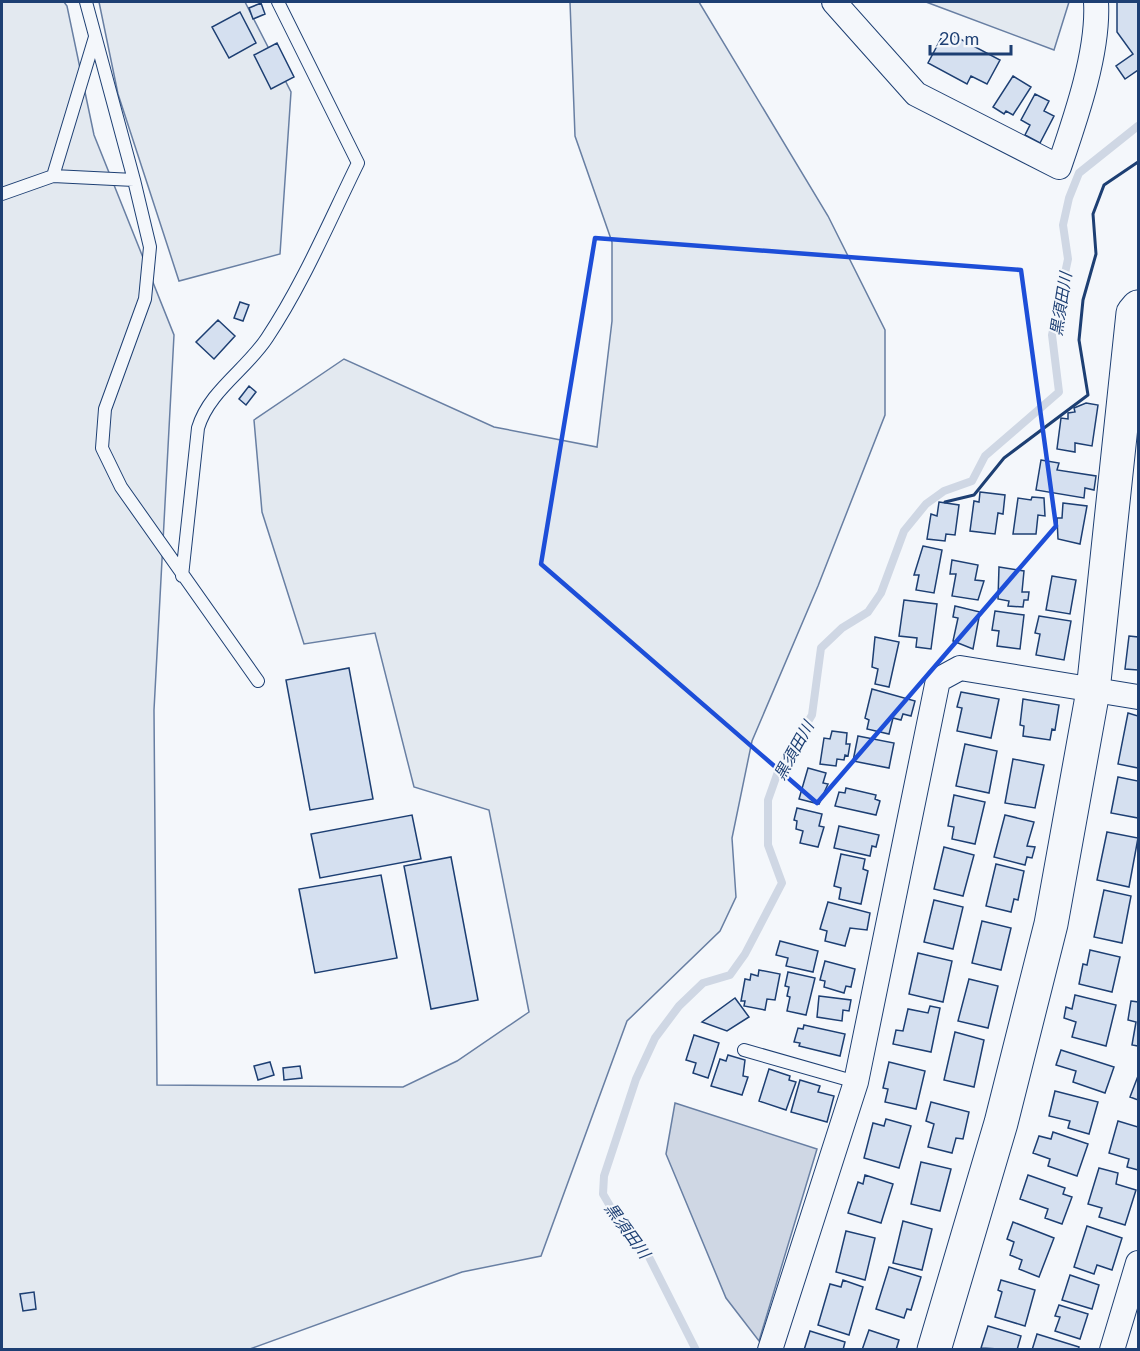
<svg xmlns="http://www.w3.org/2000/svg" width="1140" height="1351" font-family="Lato,'Noto Sans JP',sans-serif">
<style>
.green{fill:#e3e9f0;stroke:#687fa3;stroke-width:1.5}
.water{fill:#cfd7e4;stroke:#687fa3;stroke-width:1.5}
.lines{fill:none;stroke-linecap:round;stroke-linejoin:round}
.stream{stroke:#cfd7e4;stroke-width:8}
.building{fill:#d5e0f0;stroke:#1d3f73;stroke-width:1.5}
.lane-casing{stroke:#1d3f73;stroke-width:14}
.street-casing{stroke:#1d3f73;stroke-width:26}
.secondary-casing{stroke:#1d3f73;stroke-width:35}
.lane{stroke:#f4f7fb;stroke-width:12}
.street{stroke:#f4f7fb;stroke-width:24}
.secondary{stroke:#f4f7fb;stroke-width:33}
.wall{stroke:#1d3f73;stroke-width:3}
.marked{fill:none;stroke:#1d4ed8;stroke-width:4.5;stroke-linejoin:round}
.labels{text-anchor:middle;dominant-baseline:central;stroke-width:4.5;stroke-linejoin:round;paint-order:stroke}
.water-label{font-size:16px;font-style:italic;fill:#1d3f73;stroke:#f4f7fb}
</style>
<rect width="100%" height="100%" fill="#f4f7fb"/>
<!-- green -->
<path class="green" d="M2 2H64L67 6 94 135 174 335 154 710 157 1085 403 1087 457 1061 529 1012 489 810 414 787 375 633 304 644 262 512 254 420 344 359 494 427 597 447 612 321V242L575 136 570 2H699L828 216 885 330V415L818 586 752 741 732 838 736 897 720 931 627 1021 541 1256 462 1272 250 1349 2 1350Z
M99 2H245L291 92 280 254 179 281 118 94Z
M926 2H1069L1054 50Z"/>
<!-- water -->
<path class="water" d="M675 1103 817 1149 759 1341 726 1298 666 1154Z"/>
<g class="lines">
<!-- stream -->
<path class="stream" d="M696 1350 649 1257 620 1223 603 1194 604 1176 636 1079 655 1038 679 1006 703 983 730 975 745 954 782 883 768 845V800L779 769 812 715 821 648 842 628 868 612 881 593 904 531 926 504 944 491 972 481 985 456 1059 392 1052 335 1068 259 1063 225 1069 198 1079 173 1138 126"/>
</g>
<!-- building -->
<path class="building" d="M1117 2H1138V70L1125 79 1116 66 1133 54 1117 32Z
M261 3 265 14 253 19 249 8Z
M240 12 256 43 229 58 212 27Z
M945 31 1000 60 987 84 971 76 967 84 928 63Z
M277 43 294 77 271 89 254 55Z
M1013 76 1031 87 1013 115 1006 111 1004 114 993 107Z
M1035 94 1049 101 1044 111 1054 116 1040 143 1025 135 1030 125 1021 120Z
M240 302 249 305 243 321 234 318Z
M218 320 235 336 214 359 196 342Z
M249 386 256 392 246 405 239 399Z
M1086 403 1098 405 1092 446 1075 443V452L1057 449 1061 418 1068 419V413L1075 412 1074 408Z
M1041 460 1059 463 1057 470 1096 476 1094 490 1085 488 1084 498 1036 490Z
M980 492 1005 495 1003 514 998 513 995 534 970 531 974 501 979 502Z
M1032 497 1044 498 1045 516 1038 515 1036 534H1013L1018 498 1031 500Z
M939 502 959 505 955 535 946 534 945 541 927 539 931 514 937 516Z
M1063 503 1087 506 1080 544 1058 539 1057 518H1062Z
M923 546 942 550 934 593 916 590 919 575H914Z
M952 560 978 565 975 580 984 581 978 600 952 596 956 574H950Z
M999 567 1024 571 1022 592H1029L1028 600H1024L1023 607 1008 606 1009 601 998 599Z
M1052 576 1076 580 1070 614 1046 610Z
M904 600 937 604 931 649 916 647 917 638 899 636Z
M955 606 980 612 973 649 953 641 958 618 953 617Z
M995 611 1024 615 1020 649 997 646 999 631 992 630Z
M1039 616 1071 621 1064 660 1036 655 1040 634 1035 633Z
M1129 636 1138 637V670L1125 669Z
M875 637 899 642 889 687 875 684 878 669 872 667Z
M349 668 373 799 310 810 286 680Z
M872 689 915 701 911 716 903 714 901 720 893 718 889 734 867 729 869 720 865 718Z
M961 692 999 699 991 738 957 731 962 708 957 707Z
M1023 699 1059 705 1055 730 1052 729 1050 740 1023 736 1024 726 1020 725Z
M1128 713 1138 716V768L1118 764Z
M832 731 847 733 846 744H850L848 756 845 755 844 760 837 759 836 766 820 764 824 738 830 739Z
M858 736 894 743 889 768 853 761Z
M965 744 997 751 989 793 956 786Z
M1013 759 1044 765 1035 808 1005 803Z
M808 768 826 773 823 783 828 784 819 804 799 799Z
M1118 777 1138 781V818L1111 813Z
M846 788 876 795 875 799 880 801 876 815 835 806 839 792 845 793Z
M954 795 985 802 975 844 952 839 954 827 948 826Z
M797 808 822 814 819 826 824 827 818 847 800 843 803 831 796 829 797 821 794 820Z
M412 815 421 859 320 878 311 834Z
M1005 815 1034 822 1027 846 1035 847 1032 858 1027 857 1025 865 994 857Z
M839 826 879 835 876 847 872 846 870 856 834 848Z
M1107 832 1138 838 1129 887 1097 880Z
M944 847 974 855 963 896 934 889Z
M841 854 865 859 863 869 868 871 861 904 839 899 841 888 834 886Z
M451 857 478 1000 431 1009 404 866Z
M996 864 1024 871 1018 900 1014 899 1011 912 986 906Z
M381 875 397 958 315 973 299 889Z
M1104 890 1131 896 1122 943 1094 937Z
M934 900 963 907 953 949 924 942Z
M828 902 870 913 867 930 850 928 845 946 825 941 827 931 820 929Z
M982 921 1011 928 1001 970 972 963Z
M780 941 818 951 813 972 786 966 788 958 776 955Z
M1090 950 1120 957 1112 992 1079 984 1083 964 1087 965Z
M918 953 952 961 943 1002 909 994Z
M825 961 855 969 851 987 846 986 844 993 824 987 825 981 820 980Z
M759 970 780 974 775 1000 767 999 765 1010 744 1006 745 1001H741L745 979 750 980 751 974 758 976Z
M788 972 815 978 806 1015 787 1011 790 997 787 996 789 987 785 986Z
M969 979 998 986 988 1028 958 1021Z
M1075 995 1116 1005 1106 1046 1072 1037 1076 1022 1064 1018 1066 1007 1072 1009Z
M819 996 851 1000 849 1011 843 1010 842 1021 817 1017Z
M735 998 749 1017 727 1031 702 1022Z
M1131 1001 1138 1002V1046L1132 1045 1136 1022 1128 1020Z
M930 1006 940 1008 931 1052 893 1044 896 1030 903 1031 908 1009 928 1013Z
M804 1025 845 1034 840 1056 799 1046 800 1043 794 1042 798 1028 803 1029Z
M955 1032 984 1040 974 1087 944 1080Z
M694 1035 719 1043 708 1078 693 1073 696 1063 686 1060Z
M1061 1050 1114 1067 1105 1093 1073 1082 1076 1071 1056 1065Z
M728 1055 745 1060 743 1076 748 1077 742 1095 711 1086 720 1059 726 1061Z
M270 1062 274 1075 258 1080 254 1066Z
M889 1062 925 1071 916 1109 885 1102 888 1089 883 1088Z
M300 1066 302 1078 284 1080 283 1068Z
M769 1069 790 1076 789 1080 796 1082 786 1110 759 1101Z
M1138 1076V1100L1130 1097Z
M800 1080 820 1086 818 1092 834 1096 827 1122 791 1112Z
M1055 1091 1098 1102 1089 1134 1068 1128 1070 1121 1049 1116Z
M931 1102 969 1112 963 1139 956 1138 952 1153 928 1147 934 1124 926 1121Z
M886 1119 911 1126 899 1168 864 1158 873 1123 884 1126Z
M1118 1121 1138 1127V1170L1127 1167 1129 1159 1109 1153Z
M1053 1132 1088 1144 1077 1176 1048 1166 1050 1159 1033 1153 1039 1136 1051 1139Z
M921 1162 951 1169 940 1211 911 1204Z
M1099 1168 1118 1173 1116 1184 1136 1190 1125 1225 1099 1217 1102 1208 1088 1204Z
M865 1175 893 1184 881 1223 848 1213 858 1182 863 1184Z
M1028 1175 1065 1188 1063 1194 1072 1197 1062 1224 1045 1218 1048 1209 1020 1199Z
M903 1221 932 1229 922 1270 893 1263Z
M1013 1222 1054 1238 1039 1277 1019 1269 1022 1260 1010 1255 1014 1242 1007 1239Z
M1087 1226 1122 1238 1112 1270 1097 1265 1094 1274 1074 1267Z
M846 1231 875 1238 865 1280 836 1272Z
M889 1267 921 1277 911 1310 907 1309 904 1318 876 1309Z
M1070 1275 1099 1285 1092 1309 1062 1300Z
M843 1280 863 1287 849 1335 818 1325 830 1284 841 1287Z
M1001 1280 1035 1290 1025 1326 995 1317 1002 1292 998 1290Z
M34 1292 36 1309 23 1311 20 1294Z
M1059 1305 1088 1314 1080 1339 1055 1331 1060 1317 1055 1316Z
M988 1326 1021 1336 1017 1350 981 1348Z
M869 1330 899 1340 896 1350H862Z
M810 1331 845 1342 843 1350H804Z
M1037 1334 1079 1347 1078 1350H1032Z"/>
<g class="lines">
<!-- lane casing -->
<g class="lane-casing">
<path id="lane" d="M86 2 134 180
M53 176 95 37
M2 194 53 176 134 180 150 247 145 299 105 409 102 448 121 487 258 681
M182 576 198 428C209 391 246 370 267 338 303 284 329 222 358 163L278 2
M744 1050 856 1082"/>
</g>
<!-- street casing -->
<g class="street-casing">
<path id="street" d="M834 2 916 94 1059 167C1075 120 1099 52 1096 2
M770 1350 856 1082 938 680 960 668 1138 697
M1112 1350 1138 1263"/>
</g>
<!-- secondary casing -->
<g class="secondary-casing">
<path id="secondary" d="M934 1350 1001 1123 1051 924 1093 691 1133 313 1138 307"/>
</g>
<!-- lane -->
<use href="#lane" class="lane"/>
<!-- street -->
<use href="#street" class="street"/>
<!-- secondary -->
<use href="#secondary" class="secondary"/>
<!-- wall -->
<path class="wall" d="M945 502 974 495 1004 458 1088 395 1079 340 1083 300 1096 254 1093 214 1104 185 1138 162"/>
</g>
<!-- marked area -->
<path class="marked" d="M595 238 1021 270 1056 526 817 803 541 564Z"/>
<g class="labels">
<!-- water labels -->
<g class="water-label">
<text transform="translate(1060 304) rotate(-81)">黒須田川</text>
<text transform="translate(793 750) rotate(-61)">黒須田川</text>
<text transform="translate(628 1230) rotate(54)">黒須田川</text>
</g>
</g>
<!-- border -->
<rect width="1140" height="1351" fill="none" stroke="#1d3f73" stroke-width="6"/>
<!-- scale -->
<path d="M930 45v9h81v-9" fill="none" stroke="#1d3f73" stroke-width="3"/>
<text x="939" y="45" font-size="18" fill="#1d3f73" stroke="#f4f7fb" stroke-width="4.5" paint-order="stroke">20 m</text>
</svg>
